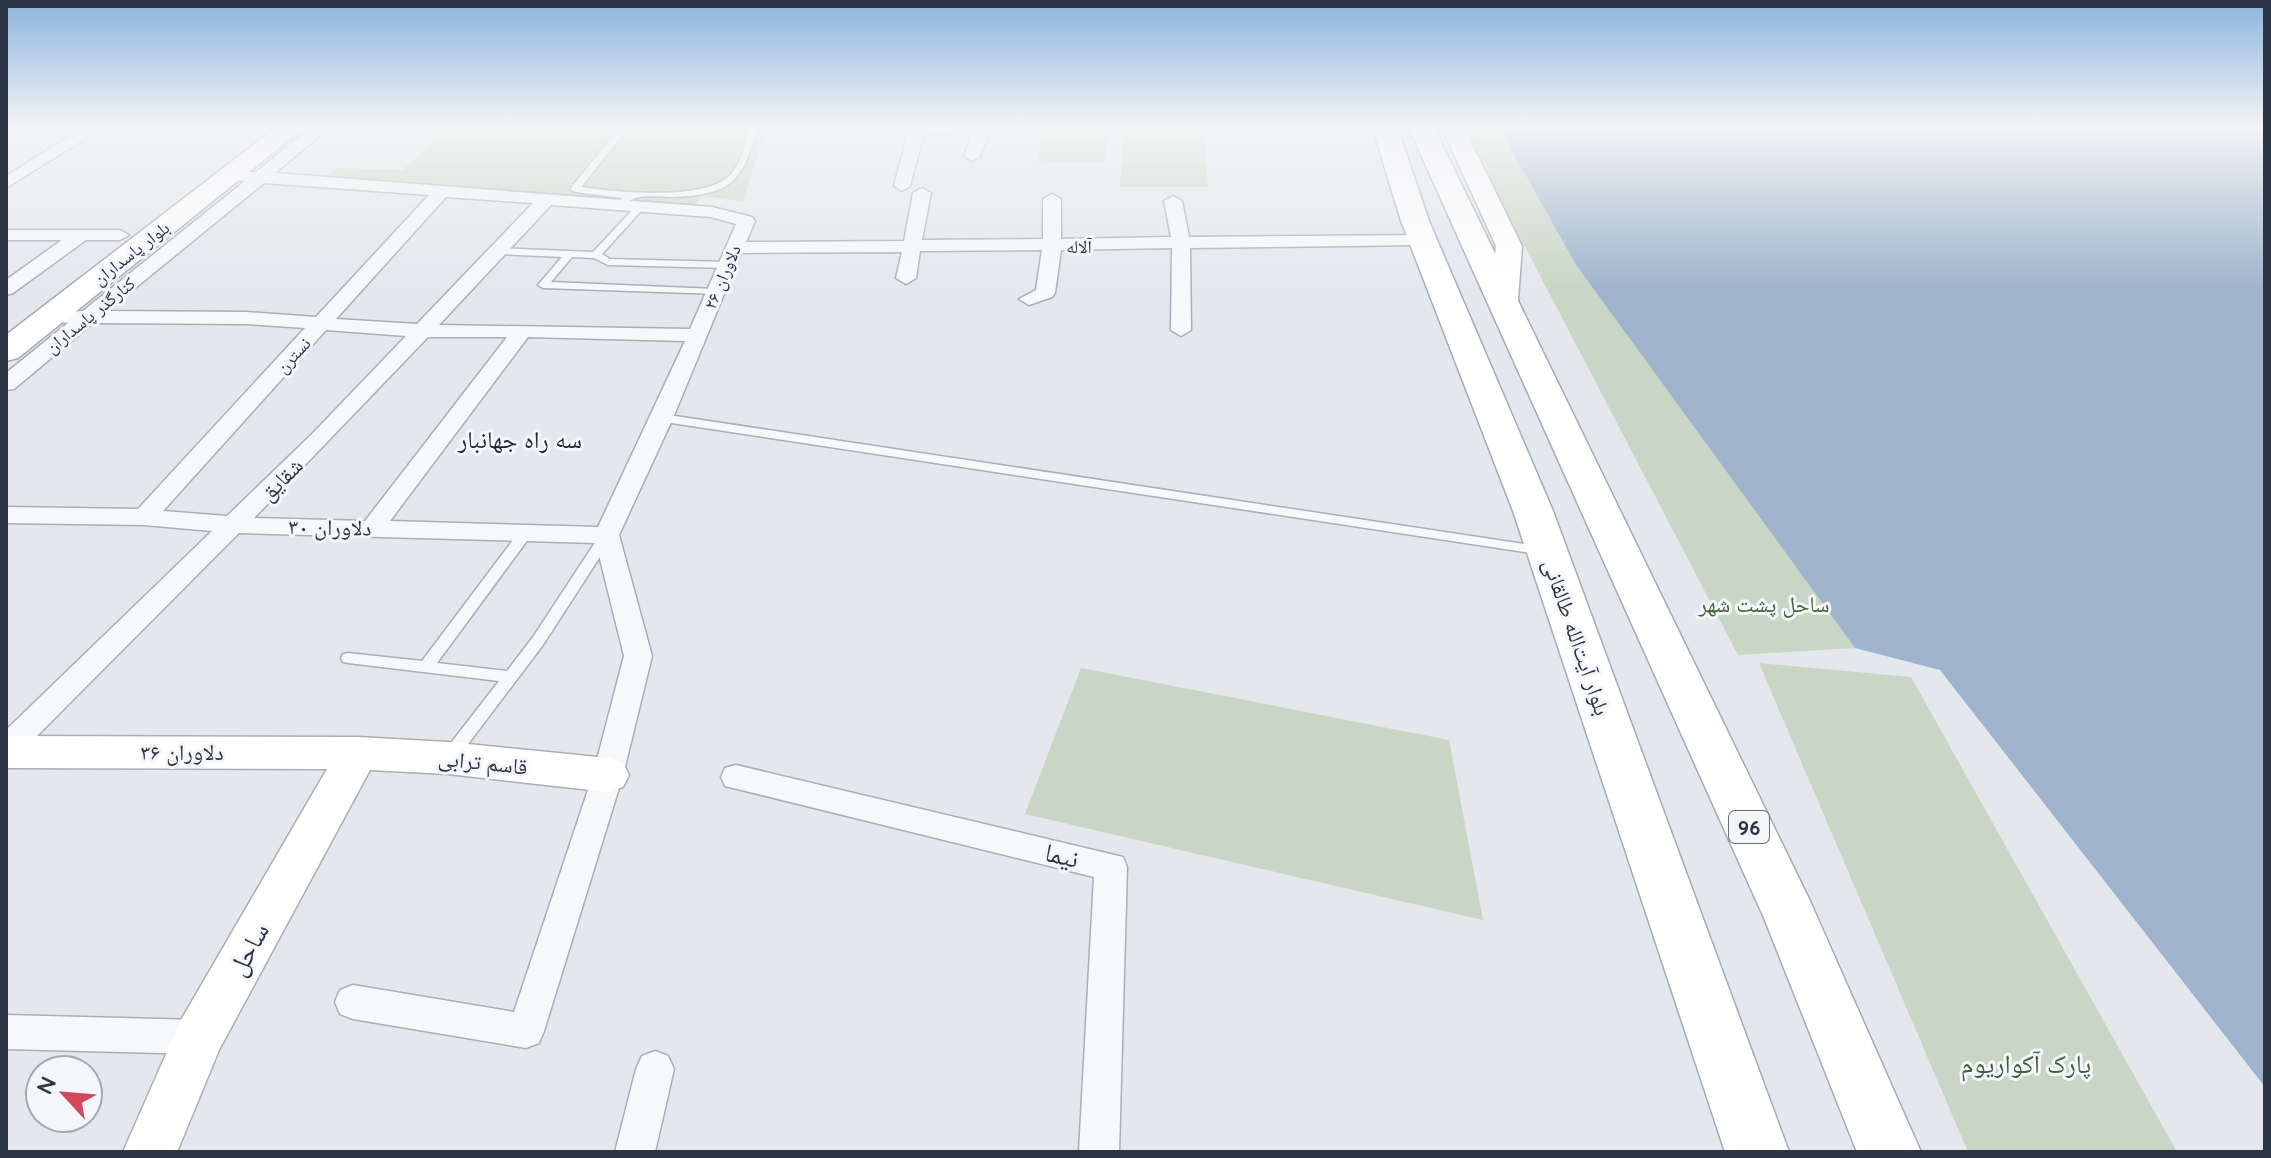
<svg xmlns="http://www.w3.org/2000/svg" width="2271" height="1158" font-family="Quicksand,'Noto Naskh Arabic',sans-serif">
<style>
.green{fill:#c9d6c5}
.water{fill:#9fb4cc}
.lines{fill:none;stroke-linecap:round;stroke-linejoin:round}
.lane-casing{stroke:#a9aeb7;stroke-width:3}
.street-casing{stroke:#a9aeb7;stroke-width:3}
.secondary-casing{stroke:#a9aeb7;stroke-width:3}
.primary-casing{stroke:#a3abb8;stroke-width:3}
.lane{fill:#f7f8fa;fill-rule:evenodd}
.street{fill:#f7f8fa;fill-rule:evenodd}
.secondary{fill:#fff;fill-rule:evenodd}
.primary{fill:#fff;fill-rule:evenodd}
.labels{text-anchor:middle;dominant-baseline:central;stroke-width:6;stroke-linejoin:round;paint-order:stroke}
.far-street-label{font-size:18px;fill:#2b3445;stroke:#f4f6f9}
.shield{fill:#f4f6f9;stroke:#676e7b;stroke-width:2}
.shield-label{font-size:20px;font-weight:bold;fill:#2b3445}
.street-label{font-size:22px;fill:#2b3445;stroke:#f4f6f9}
.park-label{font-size:22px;fill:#3f6138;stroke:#f4f6f9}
.neighbourhood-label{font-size:24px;fill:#1d2536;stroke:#f4f6f9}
.near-street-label{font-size:26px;fill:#2b3445;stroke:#f4f6f9}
.near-park-label{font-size:26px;fill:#3f6138;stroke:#f4f6f9}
</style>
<rect width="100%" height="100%" fill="#e4e7ec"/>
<!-- green -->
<path class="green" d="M448 126H767L743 201 702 196 694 206 329 176 337 168 403 170Z
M1462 126H1498L1576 265 1855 648 1738 655Z
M1043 132 1108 133 1104 162 1036 161Z
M1123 132H1204L1208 187H1120Z
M1759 663 1911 677 2177 1152H1968Z
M1081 668 1449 740 1483 920 1025 814Z"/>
<!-- water -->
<path class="water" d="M1498 126H2265V1087L1940 670 1855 648 1576 265Z"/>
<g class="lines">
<!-- lane casing -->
<g class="lane-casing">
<path id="lane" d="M621 126H630L581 187C616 192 700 201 728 177 742 165 745 143 750 126H758C743 181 732 195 673 197 661 197 647 195 635 198 629 200 625 205 620 208L615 205 622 198 575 192 570 189Z
M640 204 643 205V209L602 254 610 259 727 262 732 265 727 268 608 265 594 258 572 257 551 282 715 289 720 292 719 294 543 288 538 285 562 257 497 254 492 251 497 248 593 252 637 205Z
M662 414 1544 547 1551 551 1544 555 658 421 656 418Z
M527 527 532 528 534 531 532 534 437 663 507 671 533 637 602 532H612L614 535 543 645 456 760 450 762 444 760 442 756 444 752 499 681 348 663 343 662 341 658 343 654 348 653 422 661 522 528Z"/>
</g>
<!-- street casing -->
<g class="street-casing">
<path id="street" d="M6 126H17L6 132Z
M86 126H105L6 188V176Z
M313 126H331L275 173 712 207 752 217 755 221 746 242 904 241 913 193 922 188 931 193 922 240 1043 239V199L1052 194 1061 199V239L1171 237 1164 201 1173 196 1182 201 1189 237 1423 235 1432 240 1423 245 1190 248 1191 330 1181 336 1171 330 1172 248 1061 250 1055 293 1052 297 1029 305 1019 299 1036 290 1042 250 920 251 916 278 906 284 896 278 902 252 741 253 673 418 619 535 652 656 623 775 544 1031 539 1043 526 1048 353 1019 340 1014 335 1002 340 990 353 985 514 1012 593 775 624 656 596 543 239 533 17 756 6 760V730L212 531 144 525 6 523V507L138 509 305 328 246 324 93 323 14 389 6 390V373L68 323 42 321 39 317 42 313 83 311 245 181 225 179 223 175 225 171 256 172ZM264 183 429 195 316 317 246 312 107 311ZM446 197 533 203 417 324 336 319ZM551 205 711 217 736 224 690 329 439 325ZM326 330 406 336 312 434 227 516 163 511ZM428 337H507L365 521 254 518ZM528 337 685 341 598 527 390 521Z
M910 126H991L980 156 972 161 964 156 973 131 924 134 910 186 902 191 894 186Z
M6 230H120L129 235 120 240H86L13 293 6 295V280L62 240H6Z
M736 765 1123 857 1127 867 1119 1152H1079L1094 877 725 786 721 777 725 768Z
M6 1015 199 1020 212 1025 217 1037 212 1049 199 1054 6 1049Z
M655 1051 668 1056 674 1069 655 1152H615L636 1069 642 1056Z"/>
</g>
<!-- secondary casing -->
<g class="secondary-casing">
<path id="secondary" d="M1441 126H1463L1522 246 1518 300 1514 306H1494L1490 300 1496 246Z
M6 736 358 737 448 742 608 758 623 763 629 775 623 787 608 792 448 774 370 770 219 1050 177 1152H123L181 1020 327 769 6 768Z"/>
</g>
<!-- primary casing -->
<g class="primary-casing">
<path id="primary" d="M278 126H306L18 358 6 361V335Z
M1372 126H1397L1429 221 1553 511 1789 1152H1725L1513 511 1401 221Z
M1408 126H1433L1810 901 1921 1152H1857L1764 918Z"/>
</g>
<!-- lane -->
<use href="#lane" class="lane"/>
<!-- street -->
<use href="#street" class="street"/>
<!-- secondary -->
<use href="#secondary" class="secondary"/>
<!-- primary -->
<use href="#primary" class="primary"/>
</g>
<!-- sky -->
<linearGradient id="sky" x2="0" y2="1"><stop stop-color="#8bb4dd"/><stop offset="0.44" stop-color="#f3f4f6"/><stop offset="1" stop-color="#f3f4f6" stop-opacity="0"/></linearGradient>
<rect width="2271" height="288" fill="url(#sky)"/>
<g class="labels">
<!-- far-street labels -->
<g class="far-street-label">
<text x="1079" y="246">آلاله</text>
<text transform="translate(131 253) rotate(-38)">بلوار پاسداران</text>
<text transform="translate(722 277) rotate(-67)">دلاوران ۲۶</text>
<text transform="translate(90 315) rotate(-39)">کنارگذر پاسداران</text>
<text transform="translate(293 355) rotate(-47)">نسترن</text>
</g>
<!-- shield labels -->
<rect class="shield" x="1729" y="811" width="40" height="32" rx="6"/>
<g class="shield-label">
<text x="1749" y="827">96</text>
</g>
<!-- street labels -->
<g class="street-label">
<text transform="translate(281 479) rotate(-45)">شقایق</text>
<text transform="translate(330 527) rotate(1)">دلاوران ۳۰</text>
<text transform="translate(1577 637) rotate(71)">بلوار آیت‌الله طالقانی</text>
<text x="182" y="752">دلاوران ۳۶</text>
<text transform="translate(483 762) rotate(6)">قاسم ترابی</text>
</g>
<!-- park labels -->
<g class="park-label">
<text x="1764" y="604">ساحل پشت شهر</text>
</g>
<!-- neighbourhood labels -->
<g class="neighbourhood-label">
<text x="520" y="439">سه راه جهانبار</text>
</g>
<!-- near-street labels -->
<g class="near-street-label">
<text transform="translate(1062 855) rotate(14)">نیما</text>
<text transform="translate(248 949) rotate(-61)">ساحل</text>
</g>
<!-- near-park labels -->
<g class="near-park-label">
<text x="2026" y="1063">پارک آکواریوم</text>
</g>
</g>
<!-- border -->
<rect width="2271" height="1158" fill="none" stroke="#2b3445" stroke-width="16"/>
<!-- north arrow -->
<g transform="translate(64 1094) rotate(296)"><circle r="38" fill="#f4f6f9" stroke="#a4a8b1" stroke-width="2"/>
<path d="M0-6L14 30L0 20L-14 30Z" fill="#d1495b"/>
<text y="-12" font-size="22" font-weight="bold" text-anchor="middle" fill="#2b3445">N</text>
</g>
</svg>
